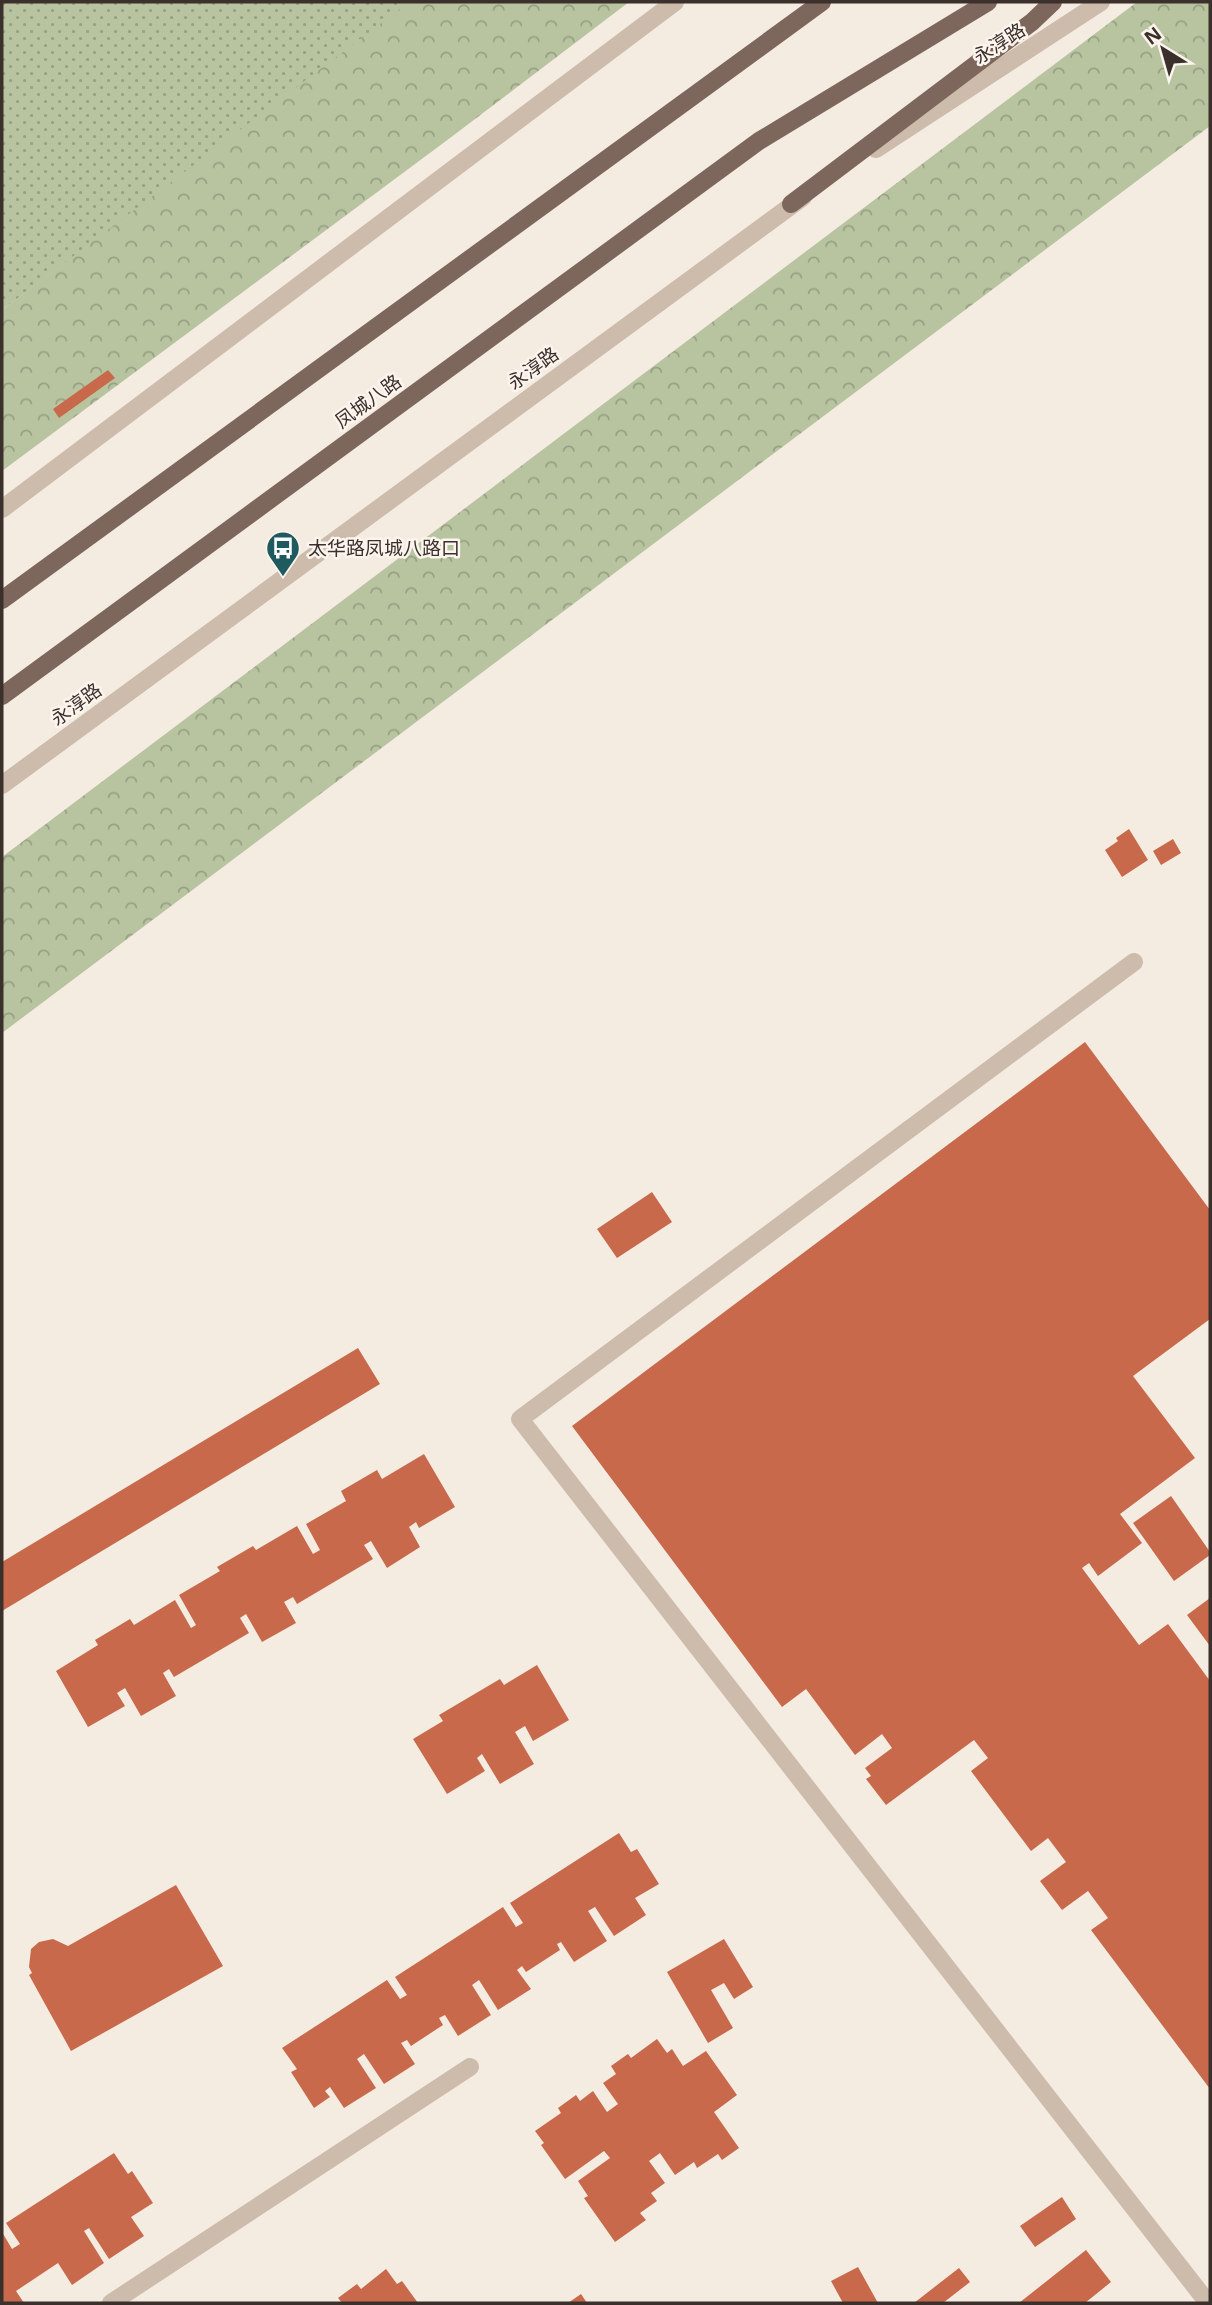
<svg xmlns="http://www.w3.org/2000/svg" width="1212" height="2305" font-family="'Open Sans','Noto Sans SC',sans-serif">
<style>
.grass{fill:url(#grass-dots)}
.forest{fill:url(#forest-crowns)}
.building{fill:#c8694b}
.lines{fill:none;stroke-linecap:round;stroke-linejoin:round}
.minor{stroke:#cdbbac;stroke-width:18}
.major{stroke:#7d675c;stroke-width:18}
.labels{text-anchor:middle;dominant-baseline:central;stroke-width:5;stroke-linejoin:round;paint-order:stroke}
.street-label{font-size:19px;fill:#3b302b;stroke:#fbf5ee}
.poi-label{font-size:19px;fill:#3b302b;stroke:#fbf5ee;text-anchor:start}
</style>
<defs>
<pattern id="grass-dots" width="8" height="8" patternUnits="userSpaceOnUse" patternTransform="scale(1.75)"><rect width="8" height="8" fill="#b8c4a0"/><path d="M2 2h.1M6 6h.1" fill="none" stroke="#97a083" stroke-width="1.8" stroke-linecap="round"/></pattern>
<pattern id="forest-crowns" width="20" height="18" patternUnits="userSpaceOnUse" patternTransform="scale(1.75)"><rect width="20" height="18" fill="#b8c4a0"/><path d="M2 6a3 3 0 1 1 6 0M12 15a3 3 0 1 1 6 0" fill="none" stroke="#97a083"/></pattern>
</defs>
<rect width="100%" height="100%" fill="#f4ebe1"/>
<!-- grass -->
<path class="grass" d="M2 2H415L2 310Z"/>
<!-- forest -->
<path class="forest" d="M409 2H629L450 138 2 471V310Z
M1137 2H1210V126L2 1033V857Z"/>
<!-- building -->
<path class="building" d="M108 370 115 378 59 418 53 409Z
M1129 829 1148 860 1122 877 1105 850 1118 841 1116 838Z
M1173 839 1181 853 1161 865 1153 851Z
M1085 1042 1210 1210V1319L1133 1376 1195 1458 1120 1514 1142 1543 1098 1576 1089 1563 1082 1568 1139 1645 1168 1624 1210 1681V2089L1091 1930 1108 1918 1088 1891 1062 1910 1040 1881 1066 1862 1048 1838 1031 1851 971 1771 988 1758 974 1740 886 1805 866 1779 871 1776 865 1768 892 1748 882 1734 855 1755 806 1689 782 1707 572 1426Z
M652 1192 672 1222 617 1258 597 1229Z
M358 1348 380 1384 2 1611V1562Z
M424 1454 455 1507 419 1528 416 1522 409 1527 420 1547 387 1568 371 1541 364 1545 373 1559 297 1604 293 1597 284 1602 296 1623 262 1642 246 1614 240 1618 249 1633 174 1677 169 1669 163 1673 176 1696 141 1716 125 1688 117 1693 125 1706 88 1727 56 1671 98 1645 95 1640 130 1619 134 1625 175 1600 191 1628 196 1625 179 1595 220 1571 217 1567 253 1546 256 1550 297 1526 313 1554 320 1550 306 1524 346 1501 341 1491 377 1470 382 1479Z
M1171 1496 1210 1552V1555L1174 1581 1133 1523Z
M1210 1598V1646L1187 1615Z
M537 1665 569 1720 533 1741 525 1726 515 1732 534 1764 500 1784 482 1754 477 1758 485 1771 447 1794 413 1739 443 1721 439 1715 500 1679 504 1685Z
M619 1833 631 1852 637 1849 659 1884 635 1898 646 1915 614 1936 595 1907 588 1911 607 1941 574 1962 561 1942 557 1944 560 1950 526 1972 522 1966 517 1970 531 1989 498 2010 479 1980 472 1985 491 2015 458 2036 445 2015 439 2018 443 2025 411 2046 407 2040 401 2043 415 2064 384 2084 364 2054 357 2059 376 2088 344 2108 330 2087 325 2091 330 2097 314 2108 291 2072 297 2069 282 2048 387 1980 400 1999 407 1995 395 1977 503 1907 516 1927 523 1923 510 1903Z
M176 1885 223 1966 71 2051 29 1975 32 1973 29 1967 31 1949 39 1942 53 1939 68 1946Z
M724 1939 753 1987 734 1999 724 1983 711 1990 733 2028 708 2043 667 1972Z
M657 2039 667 2053 672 2049 683 2066 706 2051 737 2095 714 2112 739 2148 722 2160 718 2154 697 2168 694 2162 675 2175 660 2153 649 2161 665 2183 651 2193 657 2201 640 2213 646 2220 615 2242 584 2198 588 2196 578 2181 610 2158 604 2151 565 2179 541 2145 544 2143 535 2131 561 2113 558 2108 576 2095 580 2101 593 2091 607 2112 618 2104 603 2083 616 2074 611 2066 628 2054 631 2058Z
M114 2153 128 2174 132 2171 153 2203 131 2217 144 2236 109 2259 89 2228 84 2231 104 2263 72 2285 58 2263 16 2291 24 2303H2V2232L12 2249 20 2244 6 2223Z
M1062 2197 1076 2219 1035 2247 1020 2226Z
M1086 2250 1111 2282 1085 2303H1019Z
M858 2267 878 2303H843L831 2281Z
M959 2268 970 2282 943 2303H914Z
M386 2269 397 2284 402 2281 418 2303H342L338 2298 357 2284 361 2289Z
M581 2294 587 2303H568Z"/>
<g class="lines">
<!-- minor -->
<path class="minor" d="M876 149 1101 2
M2 509 675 2
M2 785 803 197
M1134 962 520 1419 1208 2303
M111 2303 470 2067"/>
<!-- major -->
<path class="major" d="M791 204 1032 22 1053 2
M2 600 822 2
M2 696 759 141 988 2"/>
</g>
<!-- icons -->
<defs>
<g id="bus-pin" transform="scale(1.75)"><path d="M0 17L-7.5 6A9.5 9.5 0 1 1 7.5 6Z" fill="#1f5a5e" stroke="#fbf5ee"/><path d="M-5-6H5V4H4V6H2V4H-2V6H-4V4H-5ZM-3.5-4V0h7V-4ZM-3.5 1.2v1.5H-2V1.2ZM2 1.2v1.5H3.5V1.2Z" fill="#fff"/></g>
</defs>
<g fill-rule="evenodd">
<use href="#bus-pin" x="283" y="548"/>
</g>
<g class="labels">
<!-- street labels -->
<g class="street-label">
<text transform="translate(999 43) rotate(-33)">永淳路</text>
<text transform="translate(533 368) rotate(-36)">永淳路</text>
<text transform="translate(368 401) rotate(-36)">凤城八路</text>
<text transform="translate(76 704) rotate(-36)">永淳路</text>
</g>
<!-- poi labels -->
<g class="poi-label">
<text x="308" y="548">太华路凤城八路口</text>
</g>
</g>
<!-- border -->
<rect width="1212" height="2305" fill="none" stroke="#3b302b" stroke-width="7"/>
<!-- north arrow -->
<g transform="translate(1163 49) rotate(323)" stroke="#fbf5ee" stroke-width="5" paint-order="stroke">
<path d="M0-5L12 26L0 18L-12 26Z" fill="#3b302b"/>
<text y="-10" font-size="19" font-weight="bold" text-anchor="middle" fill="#3b302b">N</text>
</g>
</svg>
